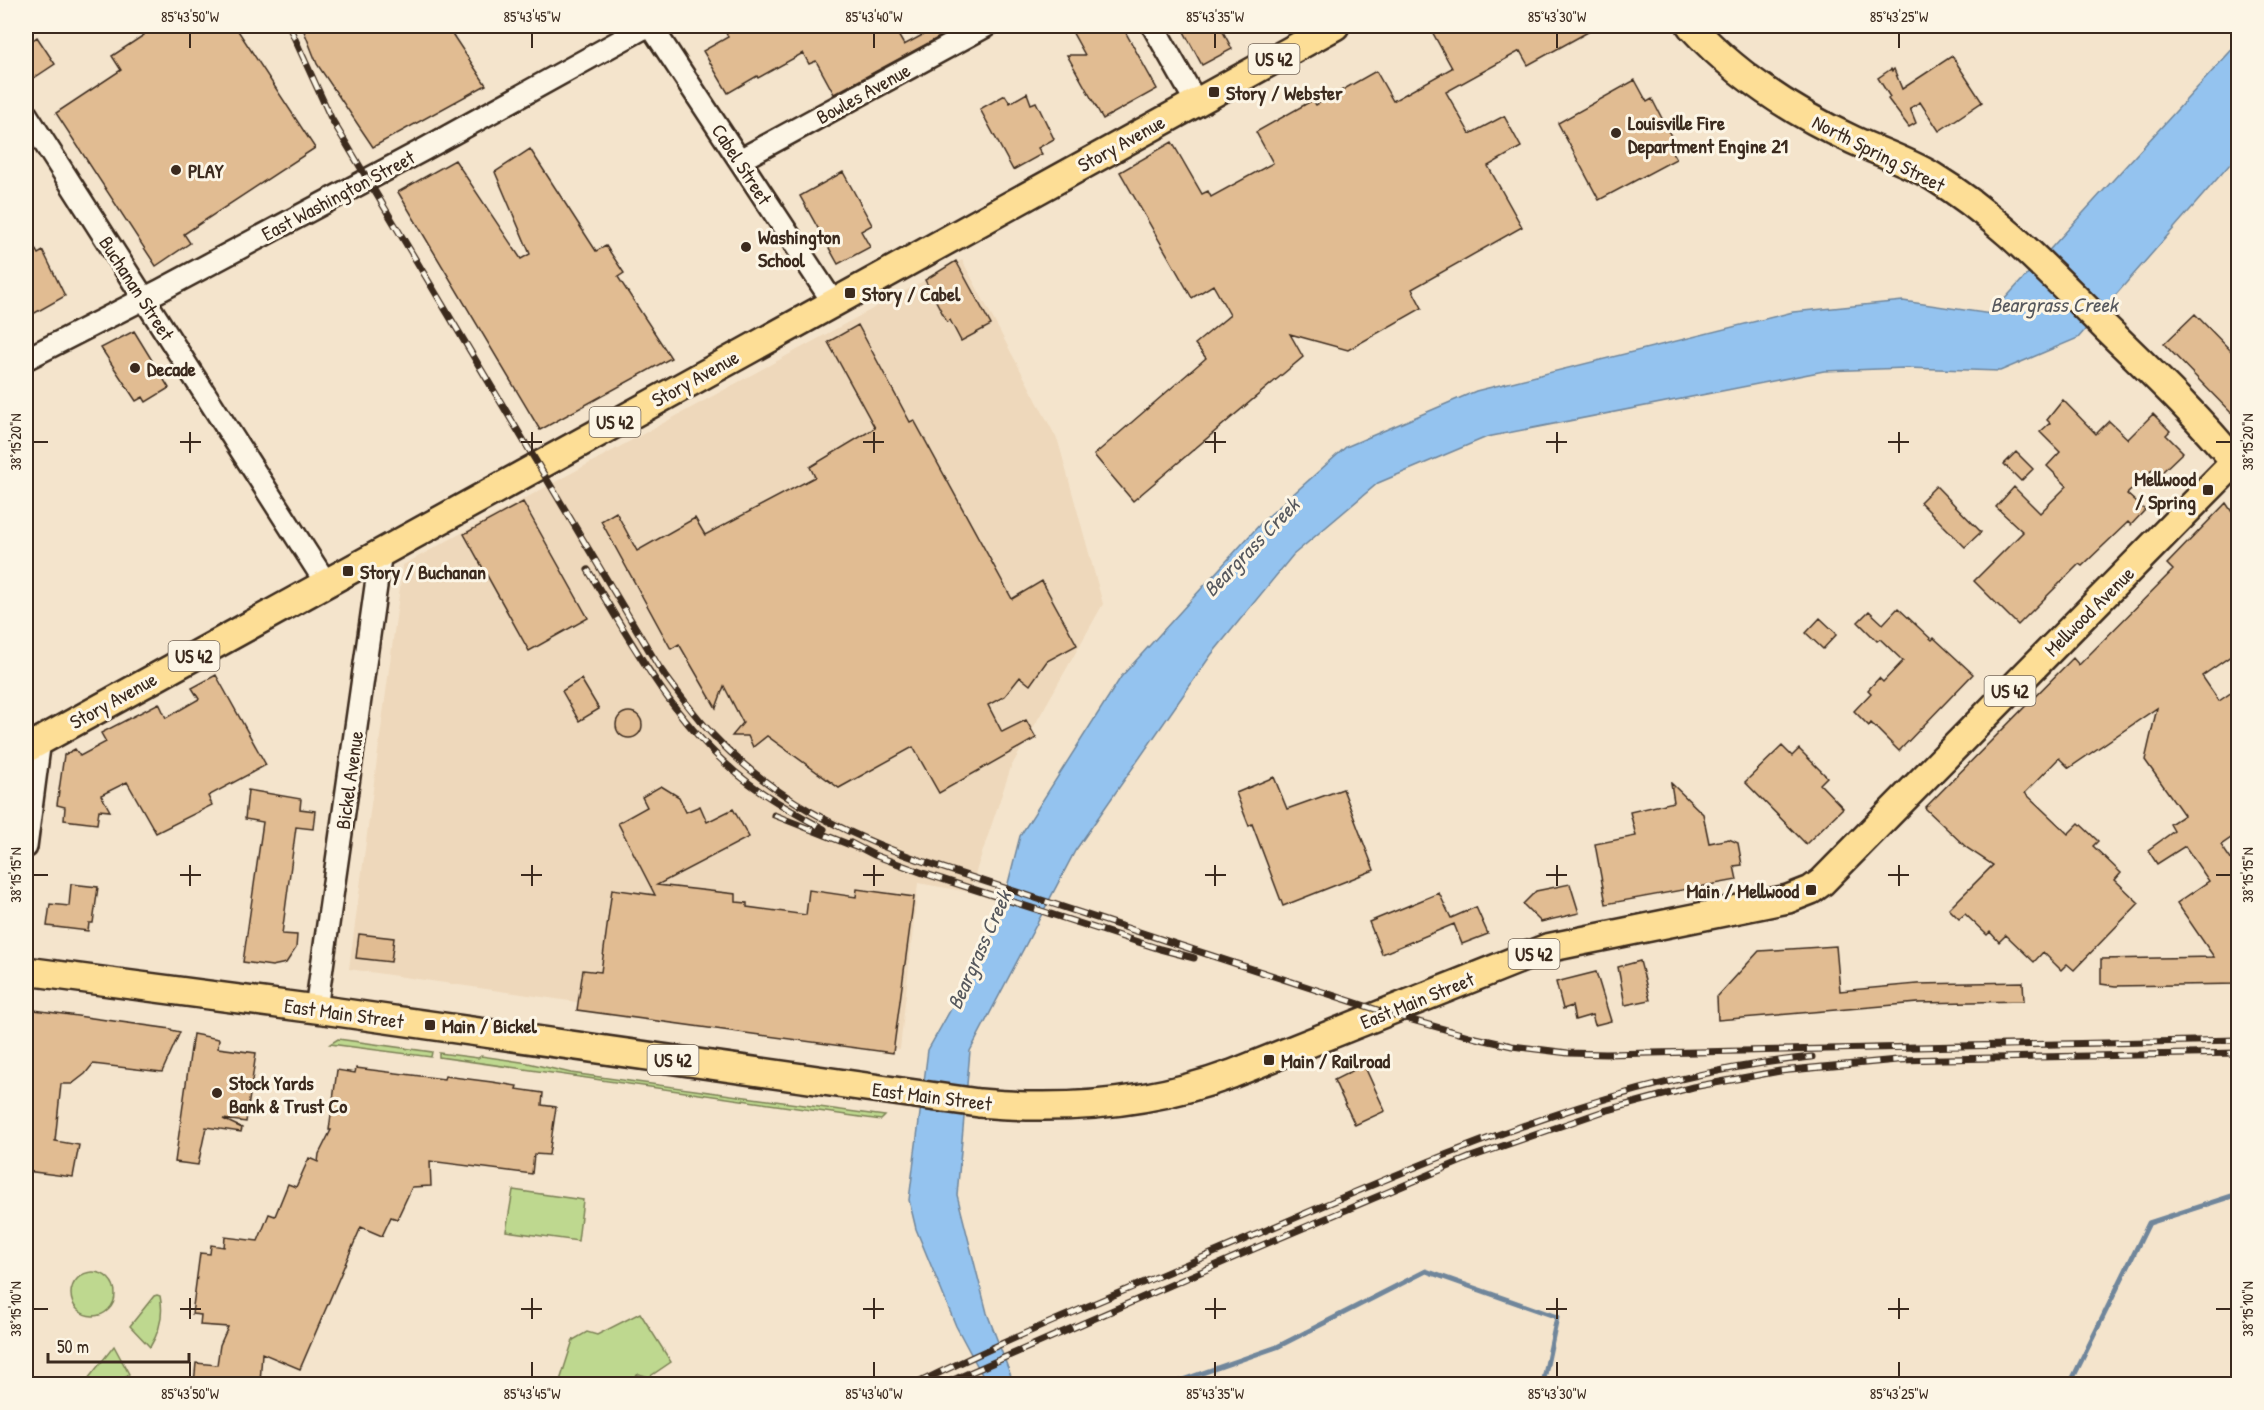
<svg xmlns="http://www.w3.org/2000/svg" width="2264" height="1410" font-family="'Patrick Hand',sans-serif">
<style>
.built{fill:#eed8bb}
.green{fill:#bed88f;stroke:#7c8156;stroke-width:1.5}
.water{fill:#94c3ef;stroke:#70869b;stroke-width:1.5}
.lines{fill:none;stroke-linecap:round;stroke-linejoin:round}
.stream{stroke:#70869b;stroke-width:5}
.building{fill:#e1bc92;stroke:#3b2a1e;stroke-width:1.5}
.minor-casing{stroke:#3b2a1e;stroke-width:26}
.major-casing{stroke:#3b2a1e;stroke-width:32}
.minor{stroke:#fcf5e5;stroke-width:21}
.major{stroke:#fdde96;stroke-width:27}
.rail-casing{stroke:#3b2a1e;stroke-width:7}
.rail{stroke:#fcf5e5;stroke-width:4.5;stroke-dasharray:14;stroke-linecap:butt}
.ticks{fill:none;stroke:#3b2a1e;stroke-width:2}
.poi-dot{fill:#3b2a1e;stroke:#fcf5e5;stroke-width:2}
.labels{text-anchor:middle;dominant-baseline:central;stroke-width:6;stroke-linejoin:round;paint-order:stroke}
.shield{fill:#fcf5e5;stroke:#75675a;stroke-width:1.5}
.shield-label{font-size:18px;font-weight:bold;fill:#3b2a1e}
.poi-label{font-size:20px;font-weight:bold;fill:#3b2a1e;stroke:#fcf5e5;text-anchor:start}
.street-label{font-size:20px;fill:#3b2a1e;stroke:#fcf5e5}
.water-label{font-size:21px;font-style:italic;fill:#56585d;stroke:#fcf5e5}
.neatline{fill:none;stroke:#3b2a1e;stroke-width:2}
.ticks-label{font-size:15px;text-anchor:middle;fill:#3b2a1e}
</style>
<rect width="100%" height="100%" fill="#f4e4cc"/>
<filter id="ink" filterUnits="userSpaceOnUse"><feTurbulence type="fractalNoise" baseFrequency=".0167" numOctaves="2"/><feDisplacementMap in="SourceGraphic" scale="12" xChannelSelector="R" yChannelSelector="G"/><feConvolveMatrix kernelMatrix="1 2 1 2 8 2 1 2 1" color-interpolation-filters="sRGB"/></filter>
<g filter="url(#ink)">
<!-- built -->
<path class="built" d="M962 260 1058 441 1103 604 1011 767 969 892 918 883 900 1049 349 969 403 565Z"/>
<!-- green -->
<path class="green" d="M338 1039 432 1052 431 1057 330 1044Z
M439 1053 478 1058 481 1056 528 1063 571 1073 885 1116 881 1120 439 1057Z
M513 1190 583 1200 578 1241 506 1231Z
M71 1294a22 22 0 1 1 44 0a22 22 0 1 1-44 0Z
M157 1295 160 1296C164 1314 160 1331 150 1347L130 1326 154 1296Z
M640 1313 671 1362 649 1377 639 1374 632 1378 630 1384H559L573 1340 587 1332 597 1335Z
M114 1346 129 1374 117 1384H84Z"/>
<!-- water -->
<path class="water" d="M2238 43V155L2078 338 2000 371 1906 368 1824 371 1487 437 1378 483 1293 555 1211 655 1075 851 970 1051 957 1195 987 1313 1014 1384H987L956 1326 916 1229 909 1200 928 1050 997 927 1020 836 1121 677 1262 522 1346 447 1476 391 1793 312 1903 301 1991 314Z"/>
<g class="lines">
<!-- stream -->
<path class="stream" d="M1171 1384 1277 1347 1426 1271 1557 1317 1543 1384
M2070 1384 2149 1223 2232 1196 2238 1199"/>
</g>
<!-- building -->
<path class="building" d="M138 26H235L315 148 184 234 190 243 156 266 56 113 121 70 112 56 144 35Z
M302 26H447L486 85 373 147 317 64Z
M739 26H893L904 45 932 30 929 26H960L834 94 816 61 809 64 803 53 758 78 757 76 728 93 703 51 728 37 726 33Z
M1069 26H1122L1157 89 1103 119 1067 55H1085Z
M1181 26H1220L1232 49 1202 65Z
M1429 26H1599L1528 65 1520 51 1446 92 1470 134 1504 116 1521 147 1488 166 1522 227 1412 289 1422 308 1348 350 1290 334 1303 357 1133 501 1094 455 1206 358 1195 344 1230 315 1213 285 1192 298 1120 172 1172 142 1202 194 1208 191 1211 197 1273 163 1256 132 1313 100 1316 105 1376 71 1393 101 1452 68Z
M37 37 55 64 34 78 26 65V45Z
M1952 56 1982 102 1939 131 1920 102 1910 108 1916 123 1909 127 1888 99 1890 97 1878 78 1891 69 1892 71 1894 69 1902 89Z
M1635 80 1647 102 1652 99 1674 142 1668 145 1676 159 1599 200 1558 123Z
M1027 93 1031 104 1036 102 1054 139 1038 148 1042 154 1013 170 980 109 1005 95 1010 103Z
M530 149 596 251 606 246 624 273 618 277 671 358 540 430 398 192 455 160 521 259 530 254 495 172Z
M843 172 872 225 861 231 870 247 838 264 800 196Z
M26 232 38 254 43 251 65 296 26 318Z
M956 261 991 325 961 341 950 320 947 322 925 280Z
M2195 314 2238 358V420L2164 344Z
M858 325 910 422 914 420 1012 599 1042 581 1077 645 1047 661 1030 685 1020 677 1005 696 988 705 1002 732 1026 720 1036 738 939 793 913 747 839 788 767 736 753 747 748 736H732L743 723 724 686 716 708 679 644 671 649 601 521 616 512 637 551 695 518 705 535 815 477 810 467 875 428 828 342Z
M134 331 169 388 146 402 143 397 136 401 101 348Z
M2063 400 2096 434 2109 421 2128 439 2153 414 2170 431 2166 435 2183 452 2159 475 2153 469 2127 494 2145 510 2131 525 2128 522 2082 566 2079 564 2018 625 1974 581 2023 532 1996 507 2014 487 2040 513 2067 486 2047 466 2060 452 2040 432 2050 423 2047 420Z
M2016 452 2033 469 2021 481 2004 464Z
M1936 486 1981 532 1965 547 1920 502Z
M523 502 588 618 529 651 464 534Z
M2226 503 2238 521V651L2202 676 2219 701 2238 688V833L2221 845 2238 870V984L2115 986 2101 984V959L2214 957 2177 903 2209 881 2185 846 2157 864 2148 850 2174 831 2170 824 2184 815 2145 760 2157 708 2069 768 2059 758 2025 793 2068 834 2079 823 2098 841 2093 846 2121 873 2115 880 2139 903 2074 970 2067 964 2061 970 2043 952 2034 962 2006 935 1999 942 1990 932 1987 935 1965 914 1959 919 1949 909 1993 865 1967 848 1925 808 2073 658 2079 665 2173 570 2167 564Z
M1898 608 1932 640 1934 638 1973 674 1899 751 1871 723 1869 726 1854 711 1871 693 1868 690 1879 678 1883 682 1903 661 1880 639 1877 641 1858 622 1869 611 1883 624Z
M1820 618 1837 634 1823 649 1806 633Z
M216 675 266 765 208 796 212 805 156 833 127 782 101 795 110 811 99 810 97 824 64 820 65 807 57 805 64 755 75 749 80 756 106 742 101 733 159 703 166 718 199 699 192 688Z
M581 679 599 709 579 721 562 691Z
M616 725a13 13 0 1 1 26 0a13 13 0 1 1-26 0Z
M1782 746 1792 756 1799 749 1827 777 1820 784 1843 808 1806 844 1745 782Z
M1274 777 1287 809 1343 789 1374 870 1283 906 1252 824 1249 826 1236 793Z
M1671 783 1703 814 1709 843 1729 839 1738 843 1742 865 1734 866 1737 880 1606 904 1595 844 1636 836 1630 812 1674 802Z
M661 786 679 797 686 812 700 806 707 822 733 809 749 837 657 885 736 894V902L747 903V907L806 915 809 890 856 897 857 889 914 897 893 1053 577 1010 583 970 601 972 612 889 655 895 618 823 647 807 642 797Z
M248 790 301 799 300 809 315 811 313 829 296 827 282 934 297 935 296 948 286 963 272 966 243 962 263 822 245 819Z
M71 884 98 887 93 923H89L88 931 47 926 50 904 69 906Z
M1570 884 1579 913 1541 922 1523 904 1536 891Z
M1439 893 1451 918 1476 907 1488 934 1462 944 1454 924 1382 954 1369 922Z
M359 934 394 938 391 962 356 958Z
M1836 946 1840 991 1917 984 2023 982 2024 1001 1918 1003 1718 1020 1717 997 1759 951Z
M1640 961 1650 1000 1625 1005 1618 967Z
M1596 972 1611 1021 1595 1025 1592 1015 1575 1020 1572 1006 1563 1009 1556 982Z
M27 1009 171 1029V1030L180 1032 162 1072 93 1064 85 1074 72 1084H61L55 1141 79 1145 73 1177 26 1171Z
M193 1034 219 1039 218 1048 256 1053 246 1122 223 1119 242 1128 241 1132 206 1127 198 1165 175 1162Z
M1364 1065 1385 1111 1355 1125 1334 1080Z
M356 1068 444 1079 445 1076 492 1082 517 1086 516 1089 543 1093 542 1105 556 1107 549 1155 534 1154 532 1174 430 1161 431 1186 412 1187 397 1219 391 1217 382 1236 361 1227 300 1369 262 1353 260 1384H194L196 1363 217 1365 220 1345 228 1327 200 1325 201 1315 192 1314 200 1253 210 1254 211 1245 224 1247 225 1237 258 1241 269 1214 275 1216 288 1184 296 1187 309 1158 318 1162 319 1154 331 1130H329L337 1070 355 1073Z"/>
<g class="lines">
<!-- minor casing -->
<g class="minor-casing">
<path id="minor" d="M651 26 833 302
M1153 26 1196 102
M26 114 326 583
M740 160 986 26
M26 359 161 290 423 150 647 26
M26 847 40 740
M316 1009 381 551"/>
</g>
<!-- major casing -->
<g class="major-casing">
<path id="major" d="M1691 26C1736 75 1792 112 1853 140 1879 152 1907 161 1932 176 1998 216 2051 274 2106 328 2150 371 2196 414 2235 462
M26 749 1335 26
M26 971 316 1009 979 1103C1064 1111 1151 1104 1232 1074L1547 948 1788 899 1811 890 1822 882 2238 459"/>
</g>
<!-- minor -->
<use href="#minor" class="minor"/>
<!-- major -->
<use href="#major" class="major"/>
<!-- rail casing -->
<g class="rail-casing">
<path id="rail" d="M289 26 331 118 659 667C676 690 693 714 713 735 772 797 842 833 922 861L1387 1013 1476 1038 1512 1046 1568 1053 1606 1054 2238 1040
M588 570C634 647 677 729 750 784 773 801 798 815 824 829
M774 815 858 848
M851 843 874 855 923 873 1160 949 1194 958
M916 1384C1026 1330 1142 1284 1255 1235 1435 1158 1616 1076 1812 1057
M944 1384 1251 1250 1471 1157 1604 1111 1693 1087 1780 1071 1897 1060 2238 1053"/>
</g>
<!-- rail -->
<use href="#rail" class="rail"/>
</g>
</g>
<!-- ticks -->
<path class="ticks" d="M190 33V48M532 33V48M874 33V48M1215 33V48M1557 33V48M1899 33V48M190 432V453M532 432V453M874 432V453M1215 432V453M1557 432V453M1899 432V453M33 442H48M180 442H201M521 442H542M863 442H884M1205 442H1226M1546 442H1567M1888 442H1909M2216 442H2231M190 865V886M532 865V886M874 865V886M1215 865V886M1557 865V886M1899 865V886M33 875H48M180 875H201M521 875H542M863 875H884M1205 875H1226M1546 875H1567M1888 875H1909M2216 875H2231M190 1298V1319M532 1298V1319M874 1298V1319M1215 1298V1319M1557 1298V1319M1899 1298V1319M33 1309H48M180 1309H201M521 1309H542M863 1309H884M1205 1309H1226M1546 1309H1567M1888 1309H1909M2216 1309H2231M190 1362V1377M532 1362V1377M874 1362V1377M1215 1362V1377M1557 1362V1377M1899 1362V1377"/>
<!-- markers -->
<g class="poi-dot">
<rect x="1208" y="86" width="12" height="12" rx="3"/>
<circle cx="1616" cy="133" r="6"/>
<circle cx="176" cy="170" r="6"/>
<circle cx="746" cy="247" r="6"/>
<rect x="844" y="287" width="12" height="12" rx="3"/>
<circle cx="135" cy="368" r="6"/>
<rect x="2202" y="484" width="12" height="12" rx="3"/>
<rect x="342" y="565" width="12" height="12" rx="3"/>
<rect x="1805" y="884" width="12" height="12" rx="3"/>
<rect x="424" y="1019" width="12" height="12" rx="3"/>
<rect x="1263" y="1054" width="12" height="12" rx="3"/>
<circle cx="217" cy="1093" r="6"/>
</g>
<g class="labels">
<!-- shield labels -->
<g class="shield">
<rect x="1248.5" y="44" width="51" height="30" rx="4.5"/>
<rect x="589.5" y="407" width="51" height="30" rx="4.5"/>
<rect x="168.5" y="641" width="51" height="30" rx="4.5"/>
<rect x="1984.5" y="676" width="51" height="30" rx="4.5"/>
<rect x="1508.5" y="939" width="51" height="30" rx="4.5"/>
<rect x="647.5" y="1045" width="51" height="30" rx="4.5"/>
</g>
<g class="shield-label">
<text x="1274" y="59">US 42</text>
<text x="615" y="422">US 42</text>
<text x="194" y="656">US 42</text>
<text x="2010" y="691">US 42</text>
<text x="1534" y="954">US 42</text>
<text x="673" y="1060">US 42</text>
</g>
<!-- poi labels -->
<g class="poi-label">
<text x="1226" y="92">Story / Webster</text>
<text x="1628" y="122">Louisville Fire<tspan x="1628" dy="23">Department Engine 21</tspan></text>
<text x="188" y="170">PLAY</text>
<text x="758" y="236">Washington<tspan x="758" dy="23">School</tspan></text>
<text x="862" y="293">Story / Cabel</text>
<text x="147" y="368">Decade</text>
<text x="2196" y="478" text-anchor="end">Mellwood<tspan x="2196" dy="23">/ Spring</tspan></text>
<text x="360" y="571">Story / Buchanan</text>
<text x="1799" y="890" text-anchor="end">Main / Mellwood</text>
<text x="442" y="1025">Main / Bickel</text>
<text x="1281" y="1060">Main / Railroad</text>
<text x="229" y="1082">Stock Yards<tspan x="229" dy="23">Bank &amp; Trust Co</tspan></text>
</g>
<!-- street labels -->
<g class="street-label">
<text transform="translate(863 93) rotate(-29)">Bowles Avenue</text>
<text transform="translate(1121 143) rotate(-29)">Story Avenue</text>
<text transform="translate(1879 153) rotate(27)">North Spring Street</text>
<text transform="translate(742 164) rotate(57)">Cabel Street</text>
<text transform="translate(338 195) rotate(-28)">East Washington Street</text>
<text transform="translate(137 288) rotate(57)">Buchanan Street</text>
<text transform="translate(695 378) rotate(-29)">Story Avenue</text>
<text transform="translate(2089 611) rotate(-45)">Mellwood Avenue</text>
<text transform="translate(113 700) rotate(-29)">Story Avenue</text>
<text transform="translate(349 780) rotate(-82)">Bickel Avenue</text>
<text transform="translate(1417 1000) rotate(-22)">East Main Street</text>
<text transform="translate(344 1013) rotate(8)">East Main Street</text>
<text transform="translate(932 1096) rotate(7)">East Main Street</text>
</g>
<!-- water labels -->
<g class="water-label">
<text x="2054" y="304">Beargrass Creek</text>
<text transform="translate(1251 547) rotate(-46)">Beargrass Creek</text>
<text transform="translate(979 950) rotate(-66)">Beargrass Creek</text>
</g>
</g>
<!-- margin -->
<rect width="2264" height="1410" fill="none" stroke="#fcf5e5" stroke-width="66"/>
<!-- scale -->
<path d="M48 1353v9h141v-9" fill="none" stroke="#3b2a1e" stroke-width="3"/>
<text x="57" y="1353" font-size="18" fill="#3b2a1e" stroke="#fcf5e5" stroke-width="4.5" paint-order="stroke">50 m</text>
<rect x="33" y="33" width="2198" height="1344" class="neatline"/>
<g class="ticks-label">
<text x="190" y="22">85°43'50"W</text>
<text x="532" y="22">85°43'45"W</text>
<text x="874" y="22">85°43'40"W</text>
<text x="1215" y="22">85°43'35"W</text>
<text x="1557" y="22">85°43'30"W</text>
<text x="1899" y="22">85°43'25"W</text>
<text transform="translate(16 442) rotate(-90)" y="5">38°15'20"N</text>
<text transform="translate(2248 442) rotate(-90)" y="5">38°15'20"N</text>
<text transform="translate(16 875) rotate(-90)" y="5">38°15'15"N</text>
<text transform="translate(2248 875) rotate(-90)" y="5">38°15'15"N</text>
<text transform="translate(16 1309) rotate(-90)" y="5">38°15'10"N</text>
<text transform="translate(2248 1309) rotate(-90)" y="5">38°15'10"N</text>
<text x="190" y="1399">85°43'50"W</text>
<text x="532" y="1399">85°43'45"W</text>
<text x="874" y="1399">85°43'40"W</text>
<text x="1215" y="1399">85°43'35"W</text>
<text x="1557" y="1399">85°43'30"W</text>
<text x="1899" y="1399">85°43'25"W</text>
</g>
</svg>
